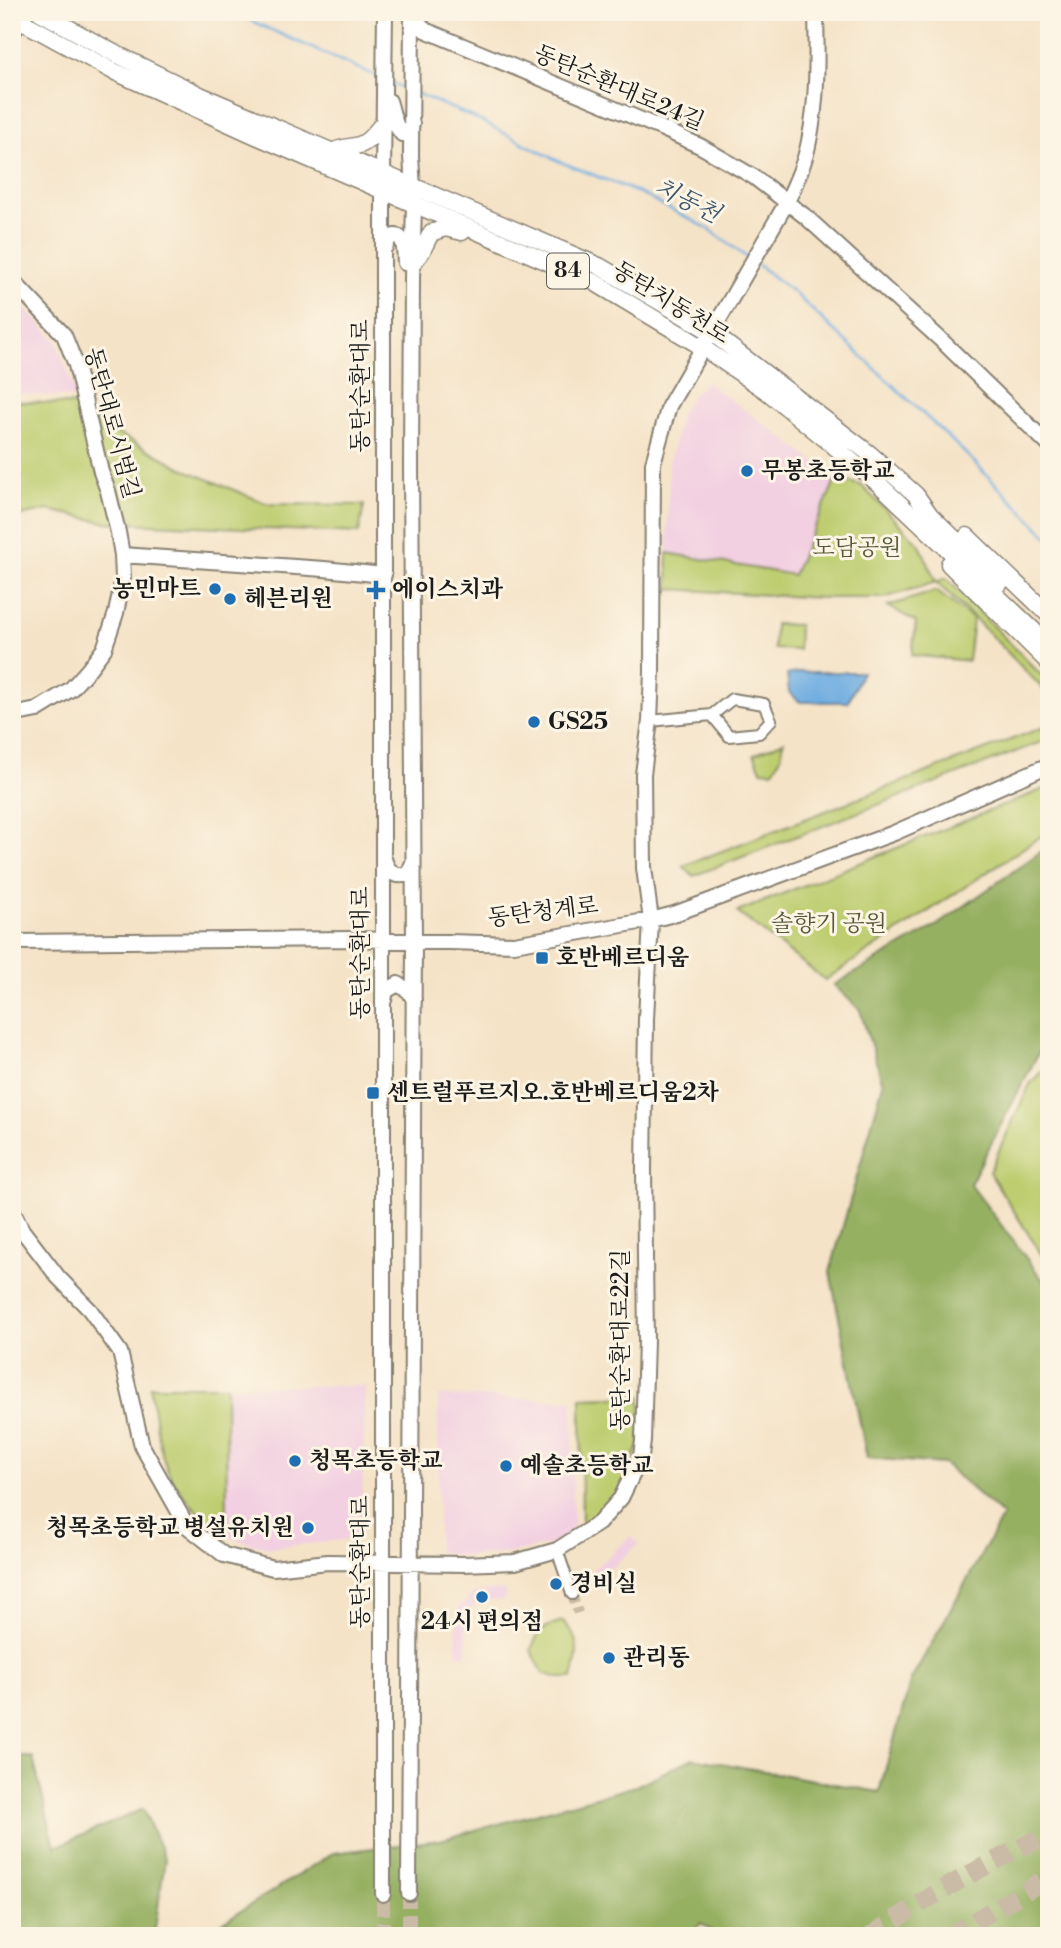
<svg xmlns="http://www.w3.org/2000/svg" width="1061" height="1948" font-family="'Libre Bodoni','Noto Serif KR',serif">
<style>
.built{fill:#f2cfe1}
.green{fill:#bdcd6f;stroke:#6c7446;stroke-width:2}
.forest{fill:#96b062;stroke:#59663f;stroke-width:2}
.water{fill:#6fade1;stroke:#46647e;stroke-width:2}
.lines{fill:none;stroke-linecap:round;stroke-linejoin:round}
.stream{stroke:#6fade1;stroke-width:2.5}
.street-tunnel{stroke:#c9bba5;stroke-width:10;stroke-dasharray:10 5;stroke-linecap:butt}
.secondary-tunnel{stroke:#c9bba5;stroke-width:14;stroke-dasharray:14 7;stroke-linecap:butt}
.highway-tunnel{stroke:#c9bba5;stroke-width:19;stroke-dasharray:19 10;stroke-linecap:butt}
.street-casing{stroke:#888072;stroke-width:14}
.secondary-casing{stroke:#888072;stroke-width:18}
.primary-casing{stroke:#888072;stroke-width:19}
.street{stroke:#fff;stroke-width:10}
.secondary{stroke:#fff;stroke-width:14}
.primary{stroke:#fff;stroke-width:16}
.poi-dot{fill:#1f6fb2;stroke:#fcf5e5;stroke-width:2.5}
.labels{text-anchor:middle;dominant-baseline:central;stroke-width:6;stroke-linejoin:round;paint-order:stroke}
.shield{fill:#fcf5e5;stroke:#5f5d58;stroke-width:2}
.shield-label{font-size:21px;font-weight:bold;fill:#1c1c1c}
.street-label{font-size:23px;fill:#1c1c1c;stroke:#fcf5e5}
.poi-label{font-size:23px;font-weight:bold;fill:#1c1c1c;stroke:#fcf5e5;text-anchor:start}
.park-label{font-size:23px;fill:#545a39;stroke:#fcf5e5}
.water-label{font-size:24px;font-style:italic;fill:#3d566b;stroke:#fcf5e5}
</style>
<rect width="100%" height="100%" fill="#fcf5e5"/>
<filter id="ink" filterUnits="userSpaceOnUse"><feTurbulence type="fractalNoise" baseFrequency=".0143" numOctaves="2"/><feDisplacementMap in="SourceGraphic" scale="14" xChannelSelector="R" yChannelSelector="G"/><feConvolveMatrix kernelMatrix="1 2 1 2 8 2 1 2 1" color-interpolation-filters="sRGB"/></filter>
<filter id="wash" filterUnits="userSpaceOnUse"><feTurbulence type="fractalNoise" baseFrequency=".00686" numOctaves="4" result="noise"/><feDisplacementMap in="SourceGraphic" scale="28" xChannelSelector="R" yChannelSelector="G"/><feGaussianBlur stdDeviation="1.57" result="paint"/><feColorMatrix in="noise" values="0 0 0 0 0 0 0 0 0 0 0 0 0 0 0 0 0 1.4 0 .05"/><feComposite in="paint" operator="in"/></filter>
<g filter="url(#wash)">
<rect width="100%" height="100%" fill="#f4e3c7"/>
<!-- built -->
<path class="built" d="M12 295 55 339 78 398 12 393Z
M706 382 789 442 836 479 793 575 667 553 669 463 681 413 692 395Z
M226 1386H365L361 1538 269 1548 227 1537Z
M438 1396 573 1400V1532L555 1544 510 1553 465 1556 438 1552Z
M631 1536 639 1544 590 1586 581 1587 580 1577 586 1576Z
M504 1590 505 1600 479 1602 466 1615 467 1655H457L456 1611 473 1593Z"/>
<!-- green -->
<path class="green" d="M12 401 78 405 103 426 188 471 268 504 364 505 359 533 104 522 48 510 16 517 12 525Z
M836 479 861 485 920 545 936 582 946 578 1049 683V695L976 620 936 582 884 598H821L669 589 667 553 793 575Z
M936 591 973 619 968 661 912 655 916 622 888 606Z
M775 624 799 625 798 650 774 649Z
M1049 725V739L693 876 683 866Z
M784 741 781 757 773 771 761 770 754 754Z
M1049 787V831L825 980 737 912Z
M1049 1063V1266L989 1172 1030 1084Z
M150 1386H226L227 1537C204 1519 173 1490 164 1461 157 1437 154 1411 150 1386Z
M641 1396 640 1444 618 1496 582 1532 581 1398Z
M563 1621C581 1640 579 1653 572 1678H558L543 1673 531 1650C538 1631 543 1626 563 1621Z"/>
<!-- forest -->
<path class="forest" d="M1049 846V1046L1041 1048 970 1184 1049 1288V1936H719L701 1923 689 1936H201L333 1853 440 1840 636 1786 693 1758 879 1792 911 1680 1003 1516 944 1464 867 1458 830 1272 883 1084 860 1010 834 985 936 926Z
M12 1755 33 1758 55 1847 143 1809 165 1859 154 1936H12Z"/>
<!-- water -->
<path class="water" d="M800 672H862L848 702H800L789 692 787 675Z"/>
<g class="lines">
<!-- stream -->
<path class="stream" d="M231 12 380 78
M389 82 406 89
M418 94 477 119 558 161 637 192 709 229 749 259
M758 265 791 290 964 452 1049 538"/>
</g>
</g>
<g filter="url(#ink)">
<g class="lines">
<!-- street-tunnel -->
<path class="street-tunnel" d="M572 1594 578 1613"/>
<!-- secondary-tunnel -->
<path class="secondary-tunnel" d="M409 1893V1936
M383 1936V1894"/>
<!-- highway-tunnel -->
<path class="highway-tunnel" d="M871 1936C927 1897 987 1863 1049 1834
M950 1936 1049 1877"/>
<!-- street casing -->
<g class="street-casing">
<path id="street" d="M650 721 712 715 729 736 759 733 771 720 764 704 732 699 712 715
M557 1550 572 1594"/>
</g>
<!-- secondary casing -->
<g class="secondary-casing">
<path id="secondary" d="M413 12 416 19 425 30 663 129 702 147 754 177 806 217 940 339 1049 445
M12 34 26 12
M389 101C393 112 393 124 402 134L405 133 412 124
M385 247 390 237C406 231 404 252 405 263
M12 280 64 335 76 365 101 472 108 491 118 532 122 555 123 578 116 613 104 649 88 670 71 689 37 710 12 715
M122 555 324 569 384 575
M384 859C388 872 395 878 408 874L413 863
M12 942 352 939 514 944 651 920 674 914 894 833 1049 765
M384 1000 386 991 398 984 409 991 414 1000
M12 1209 22 1230 58 1277 90 1310 120 1352 142 1446 187 1526 224 1555 273 1568 328 1562 463 1564 515 1562 557 1550 599 1523 621 1498 641 1457 643 1441 646 1341 644 1169 646 1019 651 920 644 868 643 774 650 721 652 672 653 463 669 406 787 202C796 182 805 163 809 141 818 100 817 55 816 12
M409 1893 414 940 411 464 412 279 414 205 411 156 412 12
M383 1894V174L385 12"/>
</g>
<!-- primary casing -->
<g class="primary-casing">
<path id="primary" d="M40 12 112 52 200 95 599 266 669 307 711 332 870 454 916 495 930 515 1000 583
M12 16 111 70 254 135 594 282 702 347 769 393 840 451 880 485 1049 645
M332 152C341 147 349 148 359 145 370 142 377 130 384 122
M413 263 422 251 431 233 445 228 462 232
M967 536 1049 615
M949 564 1049 663"/>
</g>
<!-- street -->
<use href="#street" class="street"/>
<!-- secondary -->
<use href="#secondary" class="secondary"/>
<!-- primary -->
<use href="#primary" class="primary"/>
</g>
</g>
<!-- markers -->
<g class="poi-dot">
<circle cx="747" cy="471" r="7"/>
<circle cx="215" cy="589" r="7"/>
<path d="M372.5 579.5h7v7h7v7h-7v7h-7v-7h-7v-7h7z"/>
<circle cx="230" cy="599" r="7"/>
<circle cx="534" cy="722" r="7"/>
<rect x="535" y="951" width="14" height="14" rx="3.5"/>
<rect x="366" y="1086" width="14" height="14" rx="3.5"/>
<circle cx="295" cy="1461" r="7"/>
<circle cx="506" cy="1466" r="7"/>
<circle cx="308" cy="1528" r="7"/>
<circle cx="556" cy="1584" r="7"/>
<circle cx="482" cy="1597" r="7"/>
<circle cx="609" cy="1658" r="7"/>
</g>
<g class="labels">
<!-- shield labels -->
<rect class="shield" x="547" y="253.5" width="42" height="35" rx="5"/>
<g class="shield-label">
<text x="568" y="271">84</text>
</g>
<!-- street labels -->
<g class="street-label">
<text transform="translate(619 88) rotate(23)">동탄순환대로24길</text>
<text transform="translate(671 303) rotate(32)">동탄치동천로</text>
<text transform="translate(361 386) rotate(-90)">동탄순환대로</text>
<text transform="translate(112 423) rotate(75)">동탄대로시범길</text>
<text transform="translate(543 912) rotate(-7)">동탄청계로</text>
<text transform="translate(361 953) rotate(-90)">동탄순환대로</text>
<text transform="translate(621 1340) rotate(-90)">동탄순환대로22길</text>
<text transform="translate(361 1562) rotate(-90)">동탄순환대로</text>
</g>
<!-- poi labels -->
<g class="poi-label">
<text x="761" y="471">무봉초등학교</text>
<text x="201" y="589" text-anchor="end">농민마트</text>
<text x="392" y="590">에이스치과</text>
<text x="244" y="599">헤븐리원</text>
<text x="548" y="722">GS25</text>
<text x="556" y="958">호반베르디움</text>
<text x="387" y="1093">센트럴푸르지오.호반베르디움2차</text>
<text x="309" y="1461">청목초등학교</text>
<text x="520" y="1466">예솔초등학교</text>
<text x="294" y="1528" text-anchor="end">청목초등학교 병설유치원</text>
<text x="570" y="1584">경비실</text>
<text x="482" y="1622" text-anchor="middle">24시 편의점</text>
<text x="623" y="1658">관리동</text>
</g>
<!-- park labels -->
<g class="park-label">
<text x="857" y="548">도담공원</text>
<text x="829" y="924">솔향기 공원</text>
</g>
<!-- water labels -->
<g class="water-label">
<text transform="translate(687 201) rotate(27)">치동천</text>
</g>
</g>
<!-- margin -->
<rect width="1061" height="1948" fill="none" stroke="#fcf5e5" stroke-width="42"/>
</svg>
